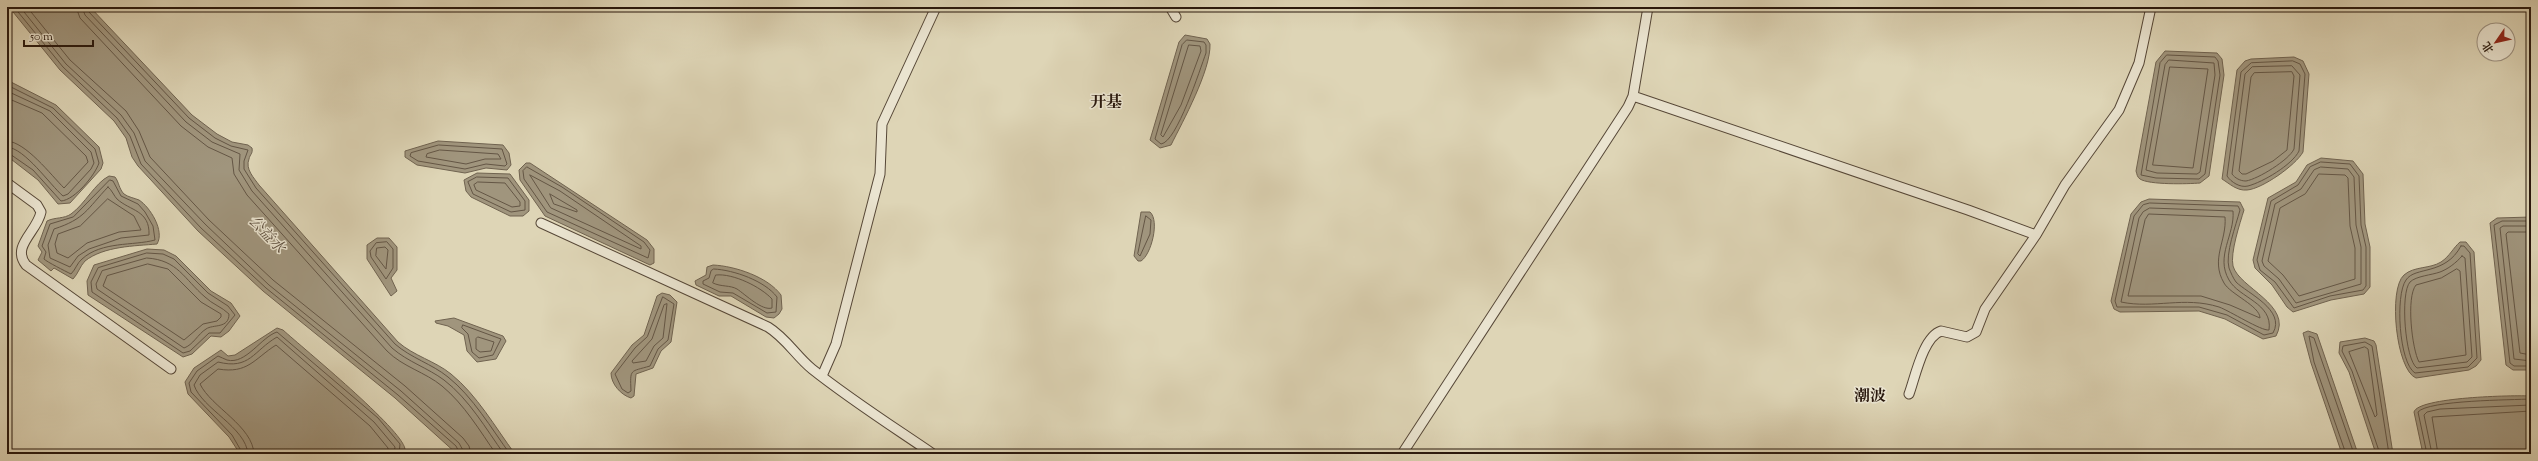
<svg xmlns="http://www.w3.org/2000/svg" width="2538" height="461" font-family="'Sorts Mill Goudy','Noto Serif SC',serif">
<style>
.water{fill:#a0957d;stroke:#706350}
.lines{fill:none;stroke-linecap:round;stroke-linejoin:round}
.shore{stroke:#645645;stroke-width:1}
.minor-casing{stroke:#564737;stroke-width:11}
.minor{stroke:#eae4d0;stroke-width:9}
.labels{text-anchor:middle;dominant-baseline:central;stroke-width:3;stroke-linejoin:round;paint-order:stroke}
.water-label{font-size:15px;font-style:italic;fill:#594a3a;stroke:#eae4d0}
.quarter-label{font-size:16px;font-weight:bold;fill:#29180d;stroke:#eae4d0}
</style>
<rect width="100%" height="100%" fill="#ded5b6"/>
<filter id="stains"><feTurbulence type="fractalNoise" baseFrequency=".005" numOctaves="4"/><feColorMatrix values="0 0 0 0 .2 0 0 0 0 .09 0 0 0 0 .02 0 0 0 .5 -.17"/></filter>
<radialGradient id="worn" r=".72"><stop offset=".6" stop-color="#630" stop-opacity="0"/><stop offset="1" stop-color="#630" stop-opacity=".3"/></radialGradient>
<!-- water -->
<path class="water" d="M9 7H90L192 115 217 134 232 142 248 145 252 148C253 154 250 154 249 159 245 169 254 178 259 185L398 342C414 356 435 361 451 374 477 395 495 427 515 454H457L395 398 263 291 198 231 138 166 132 157 126 138 114 121 60 70Z
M1185 35 1207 39 1210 44C1211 70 1183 121 1171 145L1160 148 1150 140 1179 42Z
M2165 51 2217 53 2222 59 2224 75 2209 176 2200 183C2188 184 2149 185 2140 179 2137 177 2137 174 2136 171L2156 62Z
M2294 57 2303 61 2309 74 2303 152C2296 165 2262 189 2247 190 2237 191 2230 184 2222 179L2237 70 2245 61 2251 59Z
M7 80 56 105 99 147 103 163 101 169 70 203 58 204 38 180 7 156Z
M438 141 503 145 509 153 511 165 507 170 486 168 465 173 417 165 405 157V151Z
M2321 158 2353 161 2363 174 2365 224 2370 247V287L2364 294 2331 300 2293 312 2287 307 2272 285 2255 268 2253 260 2268 198 2296 182 2307 165Z
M526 163H530L647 240 654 249V263L650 265 545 216 520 180 519 170Z
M477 173 510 174 529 200V211L523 216H510L471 197 466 191 464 180Z
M109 176 115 177C119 182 119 189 124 194 128 197 134 198 139 200 150 207 165 231 157 244 135 246 104 246 85 261 80 266 78 274 73 279L54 268 51 271 38 260 42 252 38 246 47 221C55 217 64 219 71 214 85 204 95 183 109 176Z
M2149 199 2240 202 2244 210C2240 223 2230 253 2233 266 2239 288 2293 305 2276 336L2263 339 2225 319 2199 311 2120 312 2114 309 2111 301 2131 214 2141 202Z
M1141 212H1150C1160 221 1151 255 1141 261H1138L1134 256Z
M2531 217V370H2513L2506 365 2490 223 2497 218Z
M377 238H389L397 247V270L391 278 397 291 391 296 367 259V245Z
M2460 242H2466L2474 252 2481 360 2476 366 2469 370 2416 378C2396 370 2388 289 2404 275 2414 266 2430 269 2441 262 2450 256 2453 248 2460 242Z
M147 249 164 250 176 256 211 291 231 303 240 316 229 331 221 337 211 336 192 354 183 357 88 295 87 281 94 265Z
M713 265C735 266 768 277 781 295L782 309 779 314 774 318 766 317 731 296H719L696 285 695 281 706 275 707 267Z
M662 293 670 295 677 302 671 342 661 351 653 368 636 374 634 396 631 398C621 395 611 384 611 373L632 345 644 335 657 296Z
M454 318 503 336 506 341 496 359 477 362 467 351 464 335 448 326 436 323 435 321Z
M277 328 283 330C304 349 402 429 405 449L402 454H240L229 437 188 394 185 382 194 368 221 350 228 356 235 355Z
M2308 331 2317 334 2358 454H2342L2311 363 2303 333Z
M2365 338 2374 341 2376 345 2393 454H2376L2349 372 2339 353 2340 342Z
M2531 396V454H2423L2414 412C2418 397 2514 395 2531 396Z"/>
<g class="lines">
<!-- shore -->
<path class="shore" d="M14 7 63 67 117 118 130 136 141 164 201 228 266 288 398 395 456 446 460 454
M20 7 66 64 121 115 134 133 145 161 205 224 269 285 401 391 459 443 465 454
M27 7 70 60 126 111 139 131 150 157 209 220 273 280 405 386 463 438 469 446 471 454
M76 7 80 18 181 126 208 147 232 158 234 174 247 195 387 351C403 367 425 372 442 386 464 404 480 431 496 454
M82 7 85 15 186 122 212 142 240 154 239 170 252 191 392 348C408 362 428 368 444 380 469 399 486 429 504 454
M87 7 88 11 189 118 215 138 231 146 248 150 244 161V169L256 188 395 344C411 358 432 364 448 377 473 397 491 428 510 454
M1187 40 1204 42 1206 45V53C1200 69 1177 142 1161 144L1155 139 1182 45Z
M1189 45 1200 46 1201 51 1181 105 1163 137 1161 135Z
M2167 55 2215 57 2218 61 2220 75 2205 174 2199 179 2156 178 2141 175 2160 63Z
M2169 60 2214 63 2215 75 2200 172 2197 174 2157 173 2146 170 2165 65Z
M2293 61 2300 64 2305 74 2299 151C2292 165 2263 182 2248 186 2240 188 2231 182 2227 176L2241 72 2251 63Z
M2292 66 2300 75 2294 149C2289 160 2258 179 2246 181 2240 181 2235 178 2232 174L2245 74 2252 67Z
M2170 67 2208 69 2193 168 2153 165Z
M2292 72 2294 76 2287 150 2273 161 2246 174H2242L2239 171 2251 77 2254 73Z
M7 85 53 108 95 149 99 163C95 175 75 200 61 201L33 170 7 152
M7 91 50 111 91 152 94 163 91 169 68 194 63 196C50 185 25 148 7 147
M7 98 42 113 86 156 88 162 64 188C51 175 26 142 7 141
M439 145 502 149 507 164 505 166 486 164 465 169 418 161 410 156 411 153Z
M440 150 498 154 501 159H485L466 164 426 157 427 154Z
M2321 162 2350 164 2359 176 2361 225 2366 247V286L2363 290 2330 296 2294 308 2275 282 2260 270 2257 260 2271 201 2298 185 2310 167Z
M527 167 562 187 644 242 650 250 648 258 547 212 524 179 523 171Z
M2321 167 2348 169 2354 177 2356 225 2361 247V284L2296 303 2279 279 2264 266 2262 261 2275 204 2301 189 2314 170Z
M2319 174 2345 175 2348 178 2350 226 2355 248V279L2299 296 2283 275 2268 261 2280 208 2305 194Z
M530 175 560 191 641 246V249L551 208Z
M477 177 508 178 525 201V210L511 212 473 194 468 182Z
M110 180 113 181 121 196 138 204 145 212 153 226 155 240C133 246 102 241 82 259 77 263 76 269 71 274 65 271 47 262 44 259L46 252 42 246 50 224 73 217Z
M478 182 505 183 520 202V206L512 207 476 190 474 185Z
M108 187C112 190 114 196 117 199 130 211 150 210 149 235L121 238 89 249 78 256 70 267 50 258 48 245 54 229C85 219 87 209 108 187Z
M550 194 577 210V212L554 204Z
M108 199 134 216 141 230 119 232 87 243 68 258 57 253 55 244 58 234 80 226Z
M2150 203 2238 206 2240 210C2236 225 2225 254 2229 268 2231 273 2233 278 2236 282 2247 293 2286 310 2273 333L2264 335 2227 315 2199 307H2117L2115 301 2134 216 2143 205Z
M2150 208 2233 211C2235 235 2215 256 2229 280 2239 298 2273 303 2269 330 2261 331 2230 311 2219 307 2184 296 2154 309 2121 302L2139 218 2143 212Z
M2149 214 2225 217C2227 241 2210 259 2224 283 2230 294 2260 306 2260 318L2230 305 2201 296H2128L2145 220Z
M1146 216 1151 220 1150 234 1140 256 1138 254Z
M2531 221H2502L2494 225 2510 363 2514 366H2531
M2531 226H2503L2500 228 2514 359 2531 361
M2531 232H2508L2506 234 2520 353 2531 355
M387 242 393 249V268L386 279 371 257 370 251 376 243Z
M2461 246H2464L2470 253 2477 358 2468 367 2415 373C2399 363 2395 295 2406 280 2415 266 2445 276 2461 246Z
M377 248 385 247 388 250 386 269 376 256Z
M147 253 163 254 174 259 208 293 228 306 235 315 220 333H209L190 351 183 353 92 292 91 282 98 268Z
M2462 256 2465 258 2472 357 2467 362 2417 368C2405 360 2400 293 2410 282 2416 276 2432 275 2440 272 2448 269 2456 263 2462 256Z
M147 258C178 260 184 279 205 297 212 304 222 307 229 314 229 329 213 324 206 329 198 334 193 345 184 348L97 289 96 284 102 271Z
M148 264 168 269 201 302 221 314V317L217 321 203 324 184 340 103 286 107 276Z
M714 269C734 270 765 281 777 297L776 312 767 313 733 293 720 292 703 284V281L709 278 711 271Z
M2457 269 2460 271 2466 355 2419 362C2412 349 2406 297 2416 285L2441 278Z
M716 275C733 273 761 287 772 299V308C762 311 746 295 737 289 730 285 721 287 713 283Z
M663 297 674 304 668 340 658 349 650 366C630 372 630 368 631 391L628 393 622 389 615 374 635 348 647 337Z
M667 304 663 338 654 346 646 361 633 363 632 361 652 339 664 305Z
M463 325 501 339 493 355 479 358 472 352 468 334 462 328Z
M478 337 494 342 491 351 480 352 476 349V339Z
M2365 347 2368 349 2377 415 2375 417 2349 352Z
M243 454 232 435 191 392 189 383 197 371 218 356C221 357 224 359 227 360 246 365 261 337 277 332L378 418 400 444 399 454
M248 454C246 427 202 409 194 385L200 375 218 362C250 370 253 351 277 337L374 422 395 447 394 454
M254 454C253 426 211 407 200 384L218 369C248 374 254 359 276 345L370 426 388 448V454
M2346 454 2314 362 2309 336 2314 338 2354 454
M2380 454 2352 371 2342 351 2343 346 2365 342 2372 346 2389 454
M2427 454 2418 412C2428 400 2512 400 2531 399
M2432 454 2424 415 2427 412 2440 409 2531 405
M2438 454 2432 417 2531 411"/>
<!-- minor casing -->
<g class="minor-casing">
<path id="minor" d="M1170 7 1176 17
M1633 96 1968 210 2036 235
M7 183 37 205 41 212C37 232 11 246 26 265L171 369
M541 223 768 327C786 338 796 356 812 369 851 400 892 426 933 454
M822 376 836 344 880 174 882 124 936 7
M1909 394C1915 378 1923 337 1941 331L1967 337 1976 332 1985 309 2036 235 2065 185 2119 110 2139 63 2151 7
M1402 454 1628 107 1633 96 1648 7"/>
</g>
<!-- minor -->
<use href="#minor" class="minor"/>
</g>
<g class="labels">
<!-- water labels -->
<g class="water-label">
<text transform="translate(266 235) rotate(47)">公益水</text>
</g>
<!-- quarter labels -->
<g class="quarter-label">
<text x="1106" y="103">开基</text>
<text x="1870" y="397">潮波</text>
</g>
</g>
<!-- margin -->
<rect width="2538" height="461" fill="none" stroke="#ded5b6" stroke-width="24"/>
<rect x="8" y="8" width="2522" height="445" fill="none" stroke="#29180d" stroke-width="2"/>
<rect x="12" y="12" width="2514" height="437" fill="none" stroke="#29180d"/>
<!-- north arrow -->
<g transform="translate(2496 42) rotate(236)"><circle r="19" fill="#eae4d0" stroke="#9d9282"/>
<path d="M0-3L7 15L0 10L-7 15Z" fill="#8f2418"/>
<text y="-6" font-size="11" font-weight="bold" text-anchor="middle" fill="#29180d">北</text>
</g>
<!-- scale -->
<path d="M24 40v6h69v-6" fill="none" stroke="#29180d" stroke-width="2"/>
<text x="30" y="40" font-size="12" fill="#29180d" stroke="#eae4d0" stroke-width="3" paint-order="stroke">50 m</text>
<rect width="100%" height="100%" filter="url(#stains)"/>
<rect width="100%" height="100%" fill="url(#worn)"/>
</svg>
